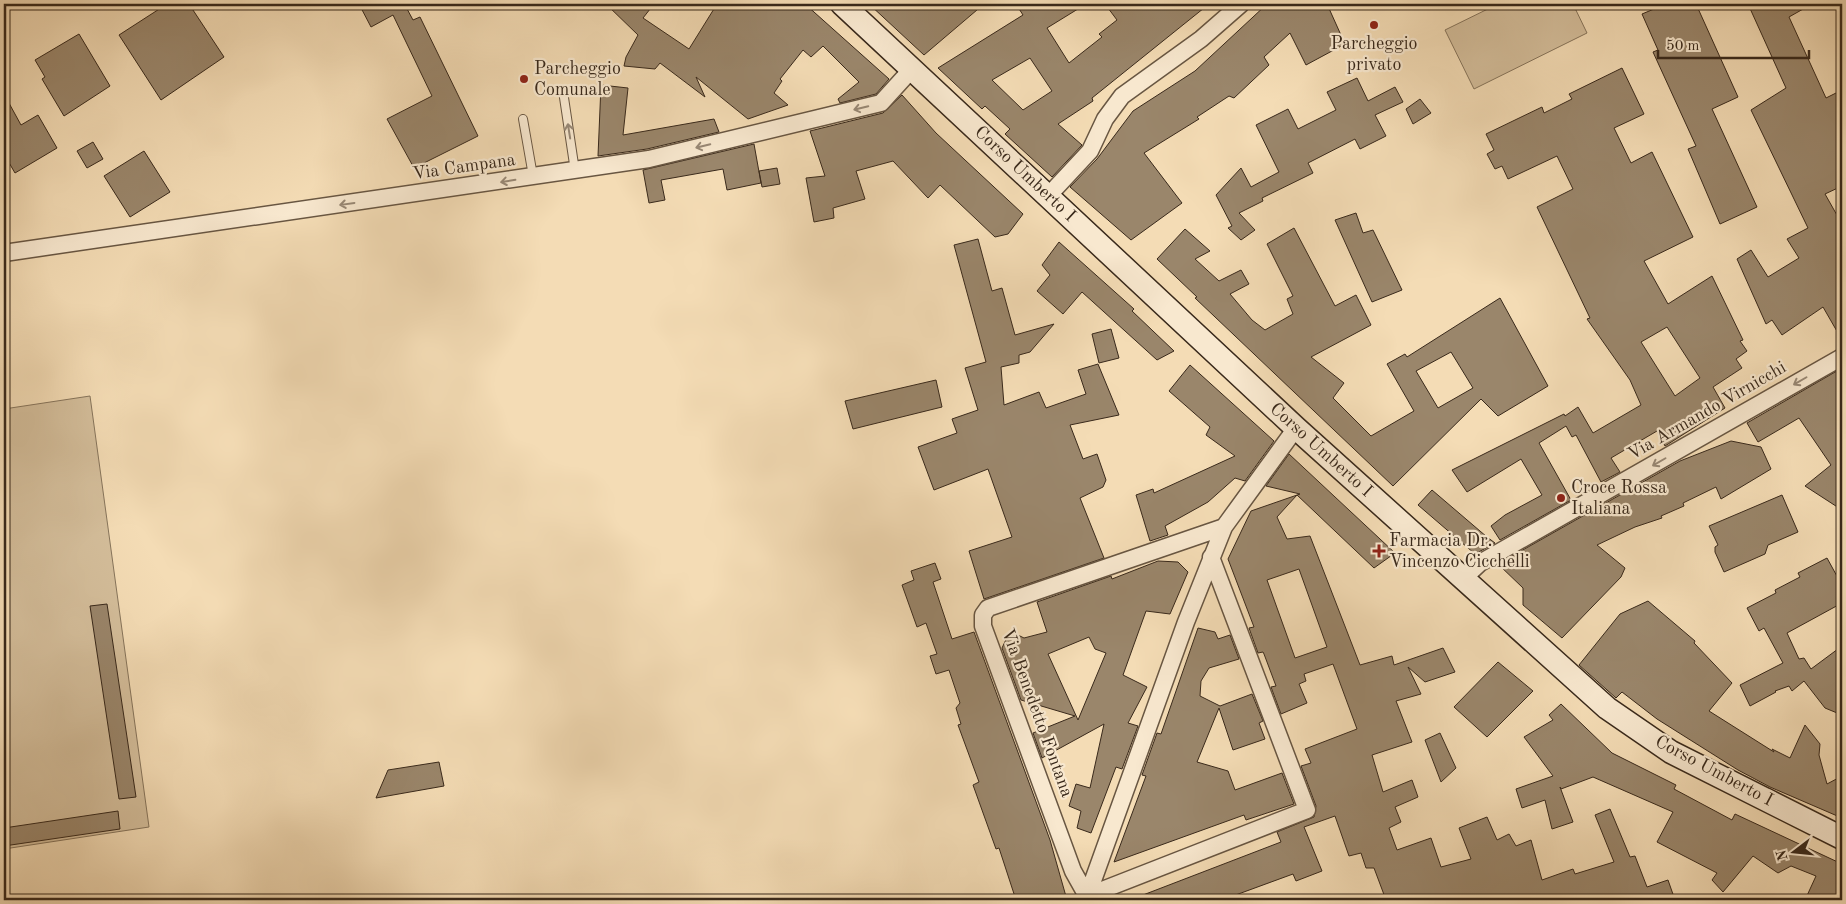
<svg xmlns="http://www.w3.org/2000/svg" width="1846" height="904" font-family="'Old Standard TT',serif">
<style>
.green{fill:#d4be9b;stroke:#86745b}
.building{fill:#9a866b;stroke:#39291b;fill-rule:evenodd}
.lines{fill:none;stroke-linecap:round;stroke-linejoin:round}
.service-casing{stroke:#685642;stroke-width:10}
.minor-casing{stroke:#685642;stroke-width:19}
.secondary-casing{stroke:#39291b;stroke-width:25}
.service{stroke:#f8e8cf;stroke-width:8}
.minor{stroke:#f8e8cf;stroke-width:16}
.secondary{stroke:#f8e8cf;stroke-width:22}
.oneway{stroke:#988875}
.poi-dot{fill:#8f2418;stroke:#f8e8cf;stroke-width:2}
.labels{text-anchor:middle;dominant-baseline:central;stroke-width:4.5;stroke-linejoin:round;paint-order:stroke}
.poi-label{font-size:18px;fill:#39291b;stroke:#f8e8cf;text-anchor:start}
.street-label{font-size:18px;fill:#39291b;stroke:#f8e8cf}
</style>
<rect width="100%" height="100%" fill="#f4dcb5"/>
<filter id="stains"><feTurbulence type="fractalNoise" baseFrequency=".004" numOctaves="4"/><feColorMatrix values="0 0 0 0 .2 0 0 0 0 .09 0 0 0 0 .02 0 0 0 .5 -.17"/></filter>
<radialGradient id="worn" r=".72"><stop offset=".6" stop-color="#630" stop-opacity="0"/><stop offset="1" stop-color="#630" stop-opacity=".3"/></radialGradient>
<!-- green -->
<path class="green" d="M1498 4H1573L1587 33 1474 89 1445 30Z
M90 396 149 827 4 849V409Z"/>
<!-- building -->
<path class="building" d="M167 4H189L224 57 161 100 119 35Z
M359 4H413L406 7 413 20 420 17 478 136 414 168 387 119 432 96 393 15 371 27Z
M606 4H654L643 18 689 49 717 4H805L889 79 876 94 840 103 838 99 859 82 823 46 811 57 803 50 780 79 782 81 774 93 788 105 748 119 696 77 705 97 660 63 655 69 624 66 626 57 638 35Z
M869 4H984L924 55Z
M1016 4H1086L1047 28 1069 63 1102 37 1099 34 1117 20 1105 4H1209L1092 98 1093 101 1058 124 1082 145 1052 177 1005 134 1010 129 985 106 982 109 938 68 1023 15ZM1030 58 1052 91 1023 110 992 80Z
M1267 4H1327L1345 44 1306 65 1290 33 1264 57 1269 65 1234 98 1229 96 1197 117 1199 119 1144 153 1182 203 1131 240 1070 187 1097 159 1133 111 1195 71Z
M1666 4H1696L1738 97 1712 109 1757 207 1720 224 1688 149 1696 146 1653 52 1658 50 1642 14Z
M1748 4H1812L1789 17 1826 98 1842 90V186L1825 194 1842 224V340L1823 307 1782 335 1772 320 1766 324 1737 259 1751 250 1768 277 1799 258 1787 239 1808 228 1751 110 1786 88Z
M79 34 110 86 64 116 42 79 45 77 35 60Z
M1622 68 1644 114 1614 128 1631 163 1652 152 1693 237 1644 261 1668 304 1712 276 1743 340 1740 341 1747 351 1736 359 1742 368 1713 387 1725 408 1665 446 1657 431 1611 458 1620 472 1601 482 1576 435 1572 437 1566 426 1539 443 1571 500 1500 540 1491 526 1505 515 1542 495 1521 459 1467 492 1452 470 1564 414 1565 416 1578 407 1593 433 1641 405 1630 380 1587 319 1590 318 1537 207 1573 189 1557 156 1508 179 1502 166 1495 169 1487 154 1494 150 1486 134 1542 107 1544 113 1572 99 1569 94ZM1667 327 1700 378 1675 396 1641 342Z
M1357 78 1368 101 1395 87 1403 102 1375 115 1386 136 1360 149 1355 139 1308 163 1313 173 1262 198 1263 201 1239 213 1255 230 1241 240 1228 228 1232 226 1216 195 1241 168 1251 187 1279 172 1256 125 1288 109 1298 129 1336 110 1327 92Z
M601 85 628 88 623 135 714 119 719 132 647 149 598 156Z
M4 94 21 125 38 115 57 148 15 173 4 154Z
M902 95 936 133 1023 214 1008 234 995 237 940 185 928 198 893 161 856 171 865 199 833 208 834 218 814 222 806 178 825 176 810 131 883 113Z
M1420 99 1431 113 1413 124 1406 109Z
M93 142 103 159 87 168 77 151Z
M754 144 761 183 727 190 723 169 661 180 665 200 649 203 643 170Z
M144 151 170 192 130 217 104 176Z
M777 168 780 184 762 187 759 171Z
M1356 213 1363 233 1373 230 1402 290 1372 302 1335 220Z
M1294 228 1335 306 1356 295 1371 325 1311 357 1344 383 1333 398 1371 436 1414 411 1387 364 1405 354 1407 357 1500 298 1548 386 1498 416 1481 399 1393 486 1195 298 1197 297 1157 259 1185 229 1210 251 1195 259 1219 281 1241 270 1249 284 1230 294 1252 320 1265 330 1293 314 1287 299 1293 296 1267 244ZM1451 352 1473 388 1438 408 1416 371Z
M978 239 992 291 1002 288 1015 335 1054 324 1030 352 1019 355V363L1001 367 1004 405 1039 392 1046 408 1086 394 1078 370 1098 364 1119 415 1070 425 1083 459 1097 454 1106 480 1103 487 1080 498 1104 558 984 599 969 551 1012 537 988 469 934 490 918 447 957 433 952 419 978 410 965 368 986 362 954 245Z
M1059 242 1134 309 1132 311 1174 351 1157 360 1082 292 1063 314 1037 291 1050 275 1042 265Z
M1111 329 1119 358 1099 363 1092 334Z
M1190 365 1274 441 1245 481 1235 478 1208 502 1165 526 1168 535 1150 541 1136 495 1153 489 1154 493 1235 456 1206 435 1210 427 1169 391Z
M1842 368V510L1805 486 1831 465 1799 418 1758 442 1747 423Z
M936 380 942 407 853 429 845 401Z
M1731 441 1761 447 1771 469 1721 499 1716 487 1683 503 1684 506 1661 516 1662 518 1635 527 1597 545 1625 568 1621 577 1562 638 1523 605V588L1498 564 1680 461Z
M1289 454 1395 553 1374 568 1297 495 1277 517 1287 539 1310 536 1360 665 1392 656 1394 665 1443 648 1455 672 1425 682 1408 667 1421 694 1396 701 1412 742 1372 755 1383 792 1412 780 1418 797 1395 807 1401 822 1389 828 1397 850 1431 838 1441 867 1471 859 1459 828 1487 817 1497 840 1509 834 1516 846 1531 840 1542 880 1573 869 1575 874 1614 862 1595 815 1610 809 1630 857 1635 856 1647 887 1668 880 1675 900H1386L1374 868H1366L1361 853 1349 856 1335 816 1304 827 1322 871 1296 881 1293 874 1222 900H1130L1281 842 1277 832 1314 817 1316 806 1301 766 1311 763 1305 749 1357 729 1333 664 1304 674 1306 681 1299 684 1307 703 1281 714 1271 687 1276 686 1264 654 1263 652 1258 653 1249 628 1254 627 1228 559 1251 511 1300 494 1266 486ZM1299 569 1327 647 1295 658 1267 580Z
M1432 490 1487 537 1495 543 1475 554 1418 505Z
M1782 495 1798 532 1768 545 1765 554 1724 572 1715 552V547L1718 545 1709 526Z
M1827 558 1838 578 1842 576V603L1787 633 1799 659 1804 658 1811 669 1842 646V715L1825 708 1804 681 1792 691 1789 686 1775 691 1776 692 1750 706 1740 685 1783 663 1764 628 1759 631 1747 608 1776 593 1775 590 1800 577 1798 573Z
M1158 561 1178 562 1188 572 1170 614 1146 611 1123 675 1147 687 1128 723 1138 726 1122 769 1116 767 1091 833 1077 828 1081 811 1069 806 1076 784 1090 788 1104 724 1042 758 1033 733 1075 716 1021 700 1002 648 1010 631 1024 638 1047 632 1037 602 1111 576 1112 579ZM1089 637 1095 649 1106 653 1078 720 1048 654Z
M935 563 941 579 933 582 952 639 974 632 1050 840 1067 900H1016L999 848 996 849 973 785 979 782 958 725 961 724 956 708 960 703 949 670 936 674 930 656 937 654 926 623 917 627 902 585 914 580 911 571Z
M1648 601 1695 641 1694 643 1732 683 1709 711 1774 752 1772 749 1790 758 1805 725 1820 744 1819 755 1827 784 1842 776V818L1770 787 1738 770 1657 719 1622 692 1616 698 1579 665 1620 614Z
M107 604 136 797 119 799 90 606Z
M1198 628 1215 632 1218 639 1230 635 1239 659 1209 668 1201 681 1200 696 1220 706 1252 694 1263 721 1259 723 1265 739 1233 750 1219 708 1197 762 1228 771 1235 790 1282 773 1294 804 1246 820 1244 815 1114 862 1146 776 1142 775 1157 733 1161 734Z
M1498 662 1533 691 1487 737 1454 707Z
M1561 704 1612 753 1676 785 1674 789 1732 820 1735 814 1842 864V900H1805L1816 876 1791 866 1778 873 1753 856 1723 892 1712 880 1717 873 1657 842 1673 812 1593 777 1561 789 1560 787 1573 822 1552 829 1545 800 1522 808 1516 789 1553 776 1524 737 1553 720 1549 715Z
M1440 733 1456 768 1441 782 1425 740Z
M439 762 444 786 376 798 388 770Z
M118 811 120 829 4 846V828Z"/>
<g class="lines">
<!-- service casing -->
<g class="service-casing">
<path id="service" d="M563 91 575 171
M523 119 533 176"/>
</g>
<!-- minor casing -->
<g class="minor-casing">
<path id="minor" d="M1049 195 1090 151 1105 119 1122 96 1201 39 1241 4
M4 253 649 159 881 103 911 70
M1464 578 1480 563 1842 357
M1087 896 1073 871 983 626V615L988 608 1224 527
M1087 896 1307 810 1211 557
M1086 900 1186 622 1224 527 1296 428"/>
</g>
<!-- secondary casing -->
<g class="secondary-casing">
<path id="secondary" d="M842 4 1296 428 1607 708 1671 752 1842 838"/>
</g>
<!-- service -->
<use href="#service" class="service"/>
<!-- minor -->
<use href="#minor" class="minor"/>
<!-- secondary -->
<use href="#secondary" class="secondary"/>
</g>
<!-- one-way arrows -->
<defs><path id="oneway-shaft" d="M-6 0H5M1.5-3L5.5 0L1.5 3" fill="none" stroke-width="1.6" stroke-linecap="round" stroke-linejoin="round" transform="scale(1.25)"/></defs>
<g class="oneway">
<use href="#oneway-shaft" transform="translate(861 108) rotate(166)"/>
<use href="#oneway-shaft" transform="translate(569 131) rotate(-99)"/>
<use href="#oneway-shaft" transform="translate(703 146) rotate(166)"/>
<use href="#oneway-shaft" transform="translate(508 181) rotate(171)"/>
<use href="#oneway-shaft" transform="translate(347 204) rotate(172)"/>
<use href="#oneway-shaft" transform="translate(1800 381) rotate(150)"/>
<use href="#oneway-shaft" transform="translate(1659 462) rotate(150)"/>
</g>
<!-- markers -->
<g class="poi-dot">
<circle cx="1374" cy="25" r="5"/>
<circle cx="524" cy="79" r="5"/>
<circle cx="1561" cy="498" r="5"/>
<path d="M1376.5 543.5h5v5h5v5h-5v5h-5v-5h-5v-5h5z"/>
</g>
<g class="labels">
<!-- poi labels -->
<g class="poi-label">
<text x="1374" y="44" text-anchor="middle">Parcheggio<tspan x="1374" dy="21">privato</tspan></text>
<text x="534" y="69">Parcheggio<tspan x="534" dy="21">Comunale</tspan></text>
<text x="1571" y="488">Croce Rossa<tspan x="1571" dy="21">Italiana</tspan></text>
<text x="1389" y="541">Farmacia Dr.<tspan x="1389" dy="21">Vincenzo Cicchelli</tspan></text>
</g>
<!-- street labels -->
<g class="street-label">
<text transform="translate(464 167) rotate(-8)">Via Campana</text>
<text transform="translate(1025 174) rotate(43)">Corso Umberto I</text>
<text transform="translate(1707 411) rotate(-30)">Via Armando Virnicchi</text>
<text transform="translate(1321 450) rotate(42)">Corso Umberto I</text>
<text transform="translate(1037 713) rotate(70)">Via Benedetto Fontana</text>
<text transform="translate(1714 771) rotate(28)">Corso Umberto I</text>
</g>
</g>
<!-- margin -->
<rect width="1846" height="904" fill="none" stroke="#f4dcb5" stroke-width="20"/>
<rect x="5" y="5" width="1836" height="894" fill="none" stroke="#39291b" stroke-width="2.5"/>
<rect x="10" y="10" width="1826" height="884" fill="none" stroke="#39291b"/>
<!-- north arrow -->
<g transform="translate(1794 852) rotate(254)" stroke="#f8e8cf" stroke-width="4" paint-order="stroke">
<path d="M0-4L9 19L0 12L-9 19Z" fill="#39291b"/>
<text y="-8" font-size="14" font-weight="bold" text-anchor="middle" fill="#39291b">N</text>
</g>
<!-- scale -->
<path d="M1658 50v8h151v-8" fill="none" stroke="#39291b" stroke-width="2.5"/>
<text x="1666" y="50" font-size="15" fill="#39291b" stroke="#f8e8cf" stroke-width="4" paint-order="stroke">50 m</text>
<rect width="100%" height="100%" filter="url(#stains)"/>
<rect width="100%" height="100%" fill="url(#worn)"/>
</svg>
